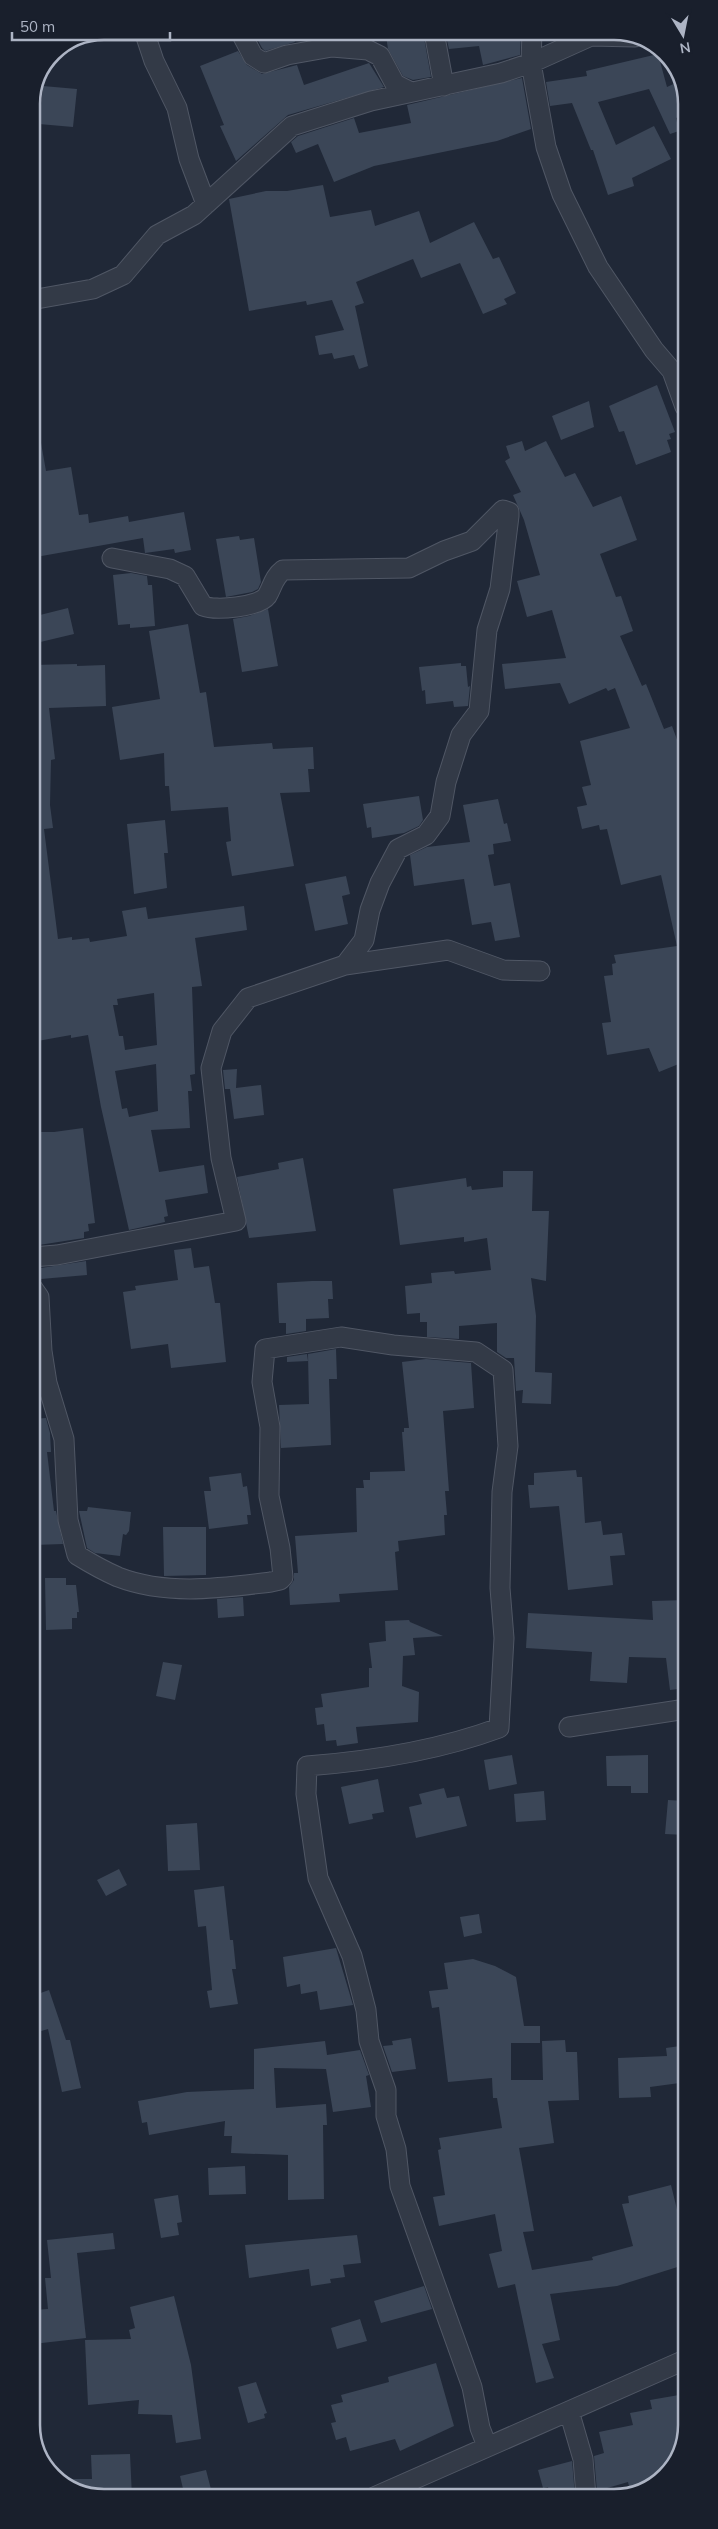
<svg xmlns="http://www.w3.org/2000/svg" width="718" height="2529" font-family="Mulish,sans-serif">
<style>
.building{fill:#3b4657;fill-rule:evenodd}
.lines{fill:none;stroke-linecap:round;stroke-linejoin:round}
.street-casing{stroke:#505765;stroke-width:21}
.street{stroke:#333a47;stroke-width:19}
.rim{fill:none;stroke:#adb4c4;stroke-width:2.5}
</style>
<rect width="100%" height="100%" fill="#202837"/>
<!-- building -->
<path class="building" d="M253 31H290L295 42 265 51 262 48Z
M409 32H423L431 77 413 80 403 76 388 49 386 36Z
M445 32H521L520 55 483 65 479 46 449 49Z
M238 51 247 65 262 74 297 65 304 85 369 63 384 87 288 115 236 161 220 126 224 125 200 66Z
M658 54 667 87 680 81 685 89V114L676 118 679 131 670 134 649 89 598 102 616 145 654 126 671 159 632 178 634 186 608 195 593 150H591L572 103 550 106 546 82 587 76 586 71Z
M522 78 531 129 497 141 374 166 334 182 318 144 296 153 291 142 298 136 354 118 359 133 411 123 407 105Z
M43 86 77 89 73 127 39 124Z
M323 185 330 217 371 210 375 226 419 211 430 243 474 222 493 259 499 257 516 293 504 299 507 304 483 314 460 263 421 278 413 259 356 282 364 303 355 306 368 366 359 369 354 355 334 359 332 353 319 355 315 336 344 330 332 300 307 305 306 301 249 311 229 199 266 191H287Z
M657 385 675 432 669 434 671 439 667 440 671 452 636 465 624 431 619 432 609 406Z
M589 401 594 427 561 440 552 416Z
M40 437 46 471 71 467 79 515 88 514 89 523 128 516 129 522 184 512 191 550 175 553 174 549 145 553 143 538 36 557 32 535 31 438Z
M522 441 525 451 546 441 565 477 575 473 593 507 621 496 637 540 600 554 616 597 621 596 633 631 620 636 642 686 646 684 664 729 672 726 686 764V823L678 826 686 853V1024L678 1025 686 1043V1061L659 1072 649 1048 607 1055 602 1023 611 1022 604 976 613 975 612 964 616 963 614 955 677 946 661 875 621 885 607 829 600 830 599 825 582 829 577 807 587 805 582 787 591 785 580 741 630 728 615 688 608 691 606 688 569 704 560 683 505 689 502 664 566 658 552 610 527 617 517 581 540 575 524 520 513 495 521 492 505 461 510 458 506 446Z
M239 536 240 540 254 538 261 582 258 589 252 592 226 597 216 539Z
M131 573 147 576 148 585H152L155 626 130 628V624L118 625 113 575Z
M68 608 74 634 32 644V617Z
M268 609 278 666 242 672 233 619 249 616Z
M188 624 200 693 206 692 214 747 272 743 273 749 313 747 314 769H308L310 792 280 793 294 866 232 876 226 842 231 841 228 807 171 811 169 786H165L164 753 120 760 112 707 160 699 149 631Z
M461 663V666H466L468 687 470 686 468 706 454 707 453 701 426 704 425 690 422 691 419 667Z
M77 664V666L105 665 106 706 49 708 55 759 51 760 50 805 53 828 44 829 58 939 72 937V940L89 938 90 942 127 936 122 911 146 907 148 919 244 906 247 930 195 938 202 986 192 987 195 1074 190 1075 192 1091H188L190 1128 151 1130 159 1172 204 1165 208 1193 165 1200 168 1216 164 1217 165 1222 129 1230 101 1107 88 1035 71 1038V1035L32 1042V1012H36L32 984V665ZM154 993 157 1045 125 1050 123 1036H119L113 1005H118L117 999ZM156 1064 158 1111 129 1117 127 1108 122 1109 115 1071Z
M419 796 423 820 419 826 404 833 372 838 371 827 367 828 363 804Z
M498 799 504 824 507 823 511 841 493 844 494 854 488 855 494 886 510 883 520 937 495 941 491 922 472 925 464 879 414 886 410 855 427 847 470 842 463 805Z
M165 820 168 853H164L167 888 134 894 127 824Z
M346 876 350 894 342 896 348 924 315 931 305 884Z
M237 1069 236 1088 261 1085 264 1115 234 1119 230 1089H225L223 1070Z
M83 1128 95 1223 88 1224 89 1231 84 1232V1238L39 1245 38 1235 32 1236V1132H54Z
M303 1158 316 1231 249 1238 237 1177 279 1169 278 1163Z
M503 1171H533L532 1211H549L546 1281 531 1278 536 1316 535 1372 552 1373 551 1404 522 1403 523 1390 516 1391 514 1358H506L497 1352V1323L459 1326V1339L427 1337V1322H420V1313L407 1314 405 1286 432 1283 431 1273 454 1271 455 1274 491 1270 487 1238 464 1242V1237L400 1245 393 1189 466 1178 467 1187 471 1186 472 1190 503 1187Z
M191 1248 194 1268 209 1266 215 1303H220L226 1362 171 1368 168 1344 131 1349 123 1292 136 1290 135 1286 178 1280 174 1250Z
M86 1261 87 1275 41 1279V1268Z
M312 1281H332L333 1299H328L329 1318 306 1319V1331L286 1334V1323H279L277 1283Z
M336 1349 337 1379H329L331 1445 281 1448 279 1405 309 1404 308 1354Z
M307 1354 308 1361 287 1362V1357Z
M426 1359 471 1363 474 1408 443 1411 449 1491H445L447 1515H444L445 1535 398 1541 399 1551 395 1552 398 1590 339 1594 340 1602 290 1605 289 1587 294 1580V1573H298L295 1536 357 1532 356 1488H364L363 1480H370V1472L405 1471 402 1432H404V1428H409L402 1362Z
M46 1418 50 1433 51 1452H47L54 1511H56L63 1544 34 1545 32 1419Z
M576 1470 577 1477H582L585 1523 601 1521 603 1535 622 1533 625 1555 610 1556 613 1585 568 1590 559 1506 530 1508 528 1485H534V1473Z
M241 1473 243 1487 247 1486 251 1515H247L248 1524 209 1529 204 1491H211L209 1477Z
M88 1507 131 1512 129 1531 126 1535 123 1534 120 1556 95 1553 87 1548 79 1511H87Z
M163 1527H206V1575L164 1576Z
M45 1578H66V1585H76L79 1612H77V1618H72V1629L46 1630Z
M243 1597 244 1616 218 1618 217 1599Z
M686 1600V1688L670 1690 666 1658 629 1657 627 1683 590 1681 592 1652 526 1648 528 1613 653 1620 652 1601Z
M409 1620 410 1622 443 1636 413 1638 415 1655 403 1656 402 1686 419 1692 418 1722 356 1727 358 1743 337 1746 336 1740 326 1741 324 1724 317 1725 315 1708 323 1707 321 1694 369 1687V1668H372L369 1643 386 1641 385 1621Z
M163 1662 182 1665 175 1700 156 1696Z
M512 1755 517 1784 489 1790 484 1760Z
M648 1755V1793H631V1786H607L606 1756Z
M378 1779 384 1812 372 1814 373 1819 349 1824 341 1787Z
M444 1788 447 1798 459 1796 467 1826 416 1838 409 1807 422 1804 419 1794Z
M544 1791 546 1820 516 1822 514 1794Z
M668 1800 686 1801V1835L665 1834Z
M197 1823 200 1870 168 1871 166 1825Z
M119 1869 127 1885 106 1896 97 1880Z
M224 1886 230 1940H233L236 1969H232L238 2004 210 2008 207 1991 212 1990 206 1926 198 1927 194 1890Z
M479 1914 482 1933 464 1937 460 1917Z
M336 1948 353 2005 320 2010 317 1991 301 1994 300 1984 287 1987 283 1957Z
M473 1959 495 1966 516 1977 524 2026H540V2043H511V2080H543L542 2041 565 2040 566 2052H577L579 2100 548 2101 554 2143 519 2148 534 2231 523 2232 532 2270 593 2260 592 2257 633 2246 622 2204 629 2203 628 2196 671 2185 683 2234 679 2235 687 2264 617 2286 550 2294 560 2340 542 2344 554 2378 536 2383 515 2284 498 2288 489 2254 502 2251 495 2214 439 2226 433 2197 445 2195 438 2150 441 2149 439 2138 502 2128 497 2098H493L492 2078 448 2082 439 2007 432 2008 429 1991 448 1989 444 1963Z
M49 1990 66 2040H70L81 2088 62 2092 48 2029 38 2032 32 2017V1996Z
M411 2038 416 2069 392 2072 383 2046 393 2045 392 2041Z
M325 2041 327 2055 360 2050 369 2075 366 2076 371 2107 333 2112 326 2069 274 2068 276 2108 326 2104 327 2125H323L324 2199 288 2200V2155L231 2153 232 2136H224L225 2121 149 2135 147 2122 142 2123 138 2101 187 2092 254 2089V2049Z
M687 2045V2082L650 2087 651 2097 619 2098 618 2058 667 2056 666 2048Z
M245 2166 246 2194 209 2195 208 2168Z
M178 2195 182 2222 177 2223 179 2235 161 2238 154 2199Z
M113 2233 115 2249 77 2253 86 2338 33 2344V2310L48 2309 45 2278H51L47 2240Z
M357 2235 361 2263 343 2265 345 2277 330 2279 331 2283 311 2286 309 2269 249 2278 245 2245Z
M424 2286 432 2309 381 2323 374 2301Z
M174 2296 191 2365 201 2439 176 2443 172 2415 138 2414 139 2400 88 2405 85 2340 131 2339 129 2330 135 2328 130 2307Z
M360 2319 367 2341 337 2349 331 2328Z
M436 2363 454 2426 400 2451 395 2439 350 2451 346 2437 336 2440 331 2423 336 2422 331 2405 343 2402 341 2395 389 2382 388 2377Z
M256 2382 267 2413 264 2414 265 2418 248 2423 238 2387Z
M679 2395 685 2430 672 2470 631 2495 628 2482 597 2491 594 2456 604 2453 599 2432 633 2425 630 2413 652 2409 650 2400Z
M130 2454 132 2497 99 2498 56 2479H92L91 2455Z
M572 2461 575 2496H551L548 2487 543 2488 538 2470Z
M206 2470 213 2497H185L180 2476Z"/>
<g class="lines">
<!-- street casing -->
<g class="street-casing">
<path id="street" d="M144 31 154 61 177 108 189 159 206 204
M240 31 253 56 264 63 287 55 332 47 368 50 380 56 395 84 411 92
M434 32 444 86
M635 37 591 36 531 63 546 147 562 194 598 267 654 350 672 371 685 407
M31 300 93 289 123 275 157 235 194 215 292 126 371 101 501 73 531 63 532 32
M345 965 448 950 503 970 540 971
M32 1257 57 1255 236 1221 221 1158 211 1068 222 1031 248 998 345 965 364 940 370 910 380 883 398 849 426 835 440 816 446 782 461 735 479 711 487 630 500 589 509 516V512L503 510 472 541 444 551 409 568 283 570C273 578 273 586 267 596 259 607 215 611 203 606L185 576 170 569 112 558
M32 1287 39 1297 42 1351 47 1383 64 1439 68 1520 77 1555C90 1563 104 1571 118 1577 167 1596 221 1588 271 1582L280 1580 283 1577 280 1548 269 1496 270 1427 262 1382 265 1349 341 1337 393 1345 476 1352 503 1370 508 1446 502 1492 500 1588 504 1638 499 1728C437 1751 372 1761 307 1766L306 1794 318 1878 352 1956 366 2010 369 2041 386 2090V2116L396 2149 400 2186 472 2387 480 2428 487 2446
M569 1727 686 1709
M569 2411 583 2459 586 2496
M374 2497 687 2359"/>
</g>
<!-- street -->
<use href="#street" class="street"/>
</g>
<!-- crop -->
<path d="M0 0H718V2529H0ZM104 40H614A64 64 0 0 1 678 104V2425A64 64 0 0 1 614 2489H104A64 64 0 0 1 40 2425V104A64 64 0 0 1 104 40Z" fill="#191f2c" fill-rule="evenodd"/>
<path class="rim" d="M104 40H614A64 64 0 0 1 678 104V2425A64 64 0 0 1 614 2489H104A64 64 0 0 1 40 2425V104A64 64 0 0 1 104 40Z"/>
<!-- north arrow -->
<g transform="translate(683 35) rotate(170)" stroke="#191f2c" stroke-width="4" paint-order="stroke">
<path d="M0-4L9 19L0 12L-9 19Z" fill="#adb4c4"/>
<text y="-8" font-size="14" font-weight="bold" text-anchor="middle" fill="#adb4c4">N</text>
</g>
<!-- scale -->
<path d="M12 32v8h158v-8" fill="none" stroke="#adb4c4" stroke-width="2.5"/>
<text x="20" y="32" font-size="15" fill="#adb4c4" stroke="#191f2c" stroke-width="4" paint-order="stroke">50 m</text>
</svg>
